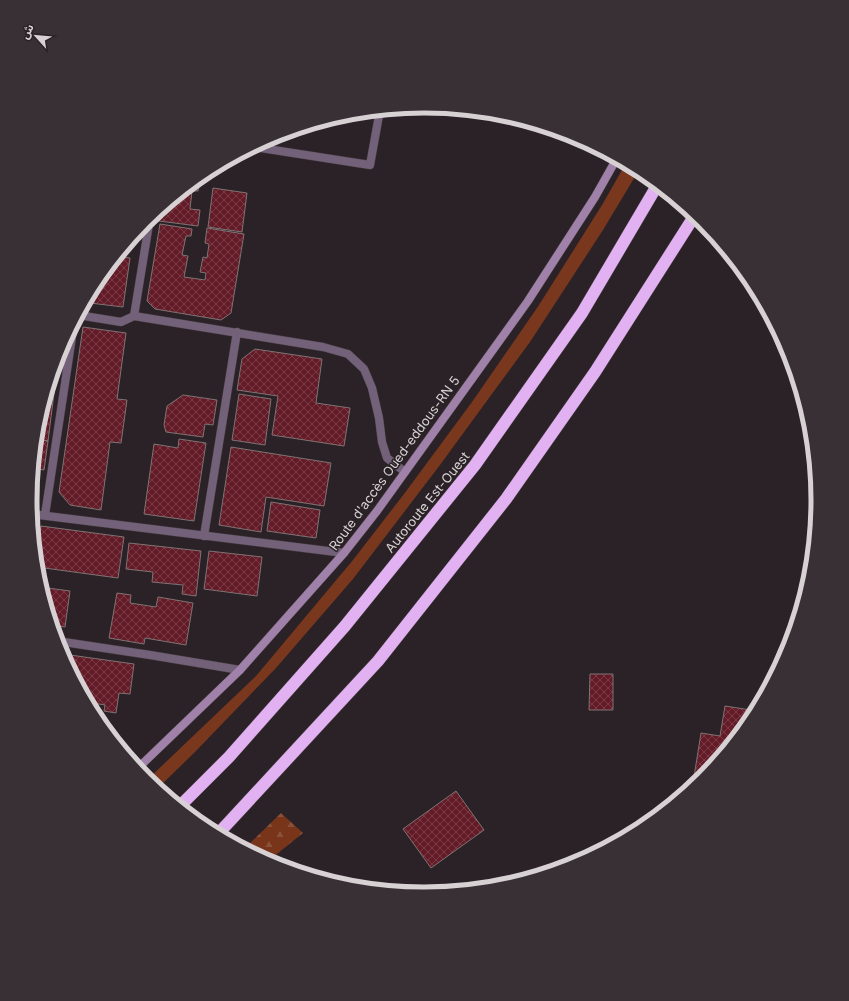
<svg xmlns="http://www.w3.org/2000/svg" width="849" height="1001" font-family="Inter,'Noto Sans Arabic',sans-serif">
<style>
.green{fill:#79371d}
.forest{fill:url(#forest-firs)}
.building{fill:url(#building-cross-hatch);stroke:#7f7374}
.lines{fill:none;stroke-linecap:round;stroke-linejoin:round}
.minor-casing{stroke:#463e42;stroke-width:9}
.secondary-casing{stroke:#463e42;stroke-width:9}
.motorway-casing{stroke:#463e42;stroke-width:13}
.minor{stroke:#736079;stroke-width:8}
.secondary{stroke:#a081aa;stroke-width:8}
.motorway{stroke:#e2b1f1;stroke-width:12}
.labels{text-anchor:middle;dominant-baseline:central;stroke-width:3;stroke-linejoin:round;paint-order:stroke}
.street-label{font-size:13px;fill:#d7d1d4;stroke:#2a2226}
.rim{fill:none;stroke:#d7d1d4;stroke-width:5}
</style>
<defs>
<pattern id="forest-firs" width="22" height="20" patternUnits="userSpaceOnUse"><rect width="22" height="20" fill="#783519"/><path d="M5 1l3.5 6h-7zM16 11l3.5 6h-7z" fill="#8a513a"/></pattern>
<pattern id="building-cross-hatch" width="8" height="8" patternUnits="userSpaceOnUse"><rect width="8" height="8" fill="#631b28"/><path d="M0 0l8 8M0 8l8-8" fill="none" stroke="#793b46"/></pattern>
</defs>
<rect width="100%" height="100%" fill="#2a2226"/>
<!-- green -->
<path class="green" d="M626 163 639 170 603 230 530 342 440 465 353 579 276 668 195 752 157 789 147 780 256 676 353 560 404 494 472 402 539 305 602 205Z"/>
<!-- forest -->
<path class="forest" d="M281 813 303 833 267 862 244 849Z"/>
<!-- building -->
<path class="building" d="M208 171 207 182 200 181 198 191H192L190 209 200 210 198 226 159 221 161 209Z
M213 188 247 193 242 232 208 227Z
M160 224 192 229 191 236H186L182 255 188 256 184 277 205 280 206 273 200 272 203 257 207 258 209 244 205 243 207 228 244 234 231 313 221 320 155 309 147 301Z
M136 233 134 244 128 243Z
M117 256 130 258 123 307 90 303 92 289 97 281Z
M83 327 126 333 117 399 127 400 121 443 110 442 101 510 70 505 59 492Z
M255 349 322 359 316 403 350 408 344 446 272 435 278 396 237 390 242 359Z
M59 354 48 441 36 439 38 423Z
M239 394 271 399 265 445 232 440Z
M183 395 217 400 213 425 205 424 203 437 166 432 164 425 167 406Z
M36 439 48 441 44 470 33 468Z
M179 439 206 443 194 521 144 514 154 444 178 448Z
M231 447 331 463 324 506 266 497 261 532 219 525Z
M271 502 320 510 316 538 267 531Z
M41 526 124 537 118 578 37 567 36 562Z
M129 543 201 551 196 596 182 594 183 585 152 582 153 572 126 569Z
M209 551 262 557 257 596 204 589Z
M40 587 70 591 65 627 52 625Z
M117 593 131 595 130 603 156 607 158 597 193 603 186 645 145 638 144 644 109 638Z
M63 654 134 664 130 694 119 693 116 713 104 711 105 705 87 702 63 657Z
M590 674H613V710H589Z
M725 706 757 711 752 720 704 778 694 777 701 733 720 736Z
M456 791 484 830 431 868 403 829Z"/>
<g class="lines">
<!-- minor casing -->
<g class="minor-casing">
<path id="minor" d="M254 147 370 165 380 110
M78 315 121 322 134 316 323 347 348 354 364 369 372 388 379 418 382 442 387 458 405 472
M134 316 150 218
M31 514 344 553
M45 515 74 324
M204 536 237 332
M57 641 150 655 240 670"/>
</g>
<!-- secondary casing -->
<g class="secondary-casing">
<path id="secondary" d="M137 769 240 670 344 553 377 511 528 301 595 197 617 158"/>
</g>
<!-- motorway casing -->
<g class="motorway-casing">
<path id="motorway" d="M179 807 229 757 345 626 475 465 582 313 658 184
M217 835 378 661 506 499 595 372 695 215"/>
</g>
<!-- minor -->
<use href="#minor" class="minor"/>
<!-- secondary -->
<use href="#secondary" class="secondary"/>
<!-- motorway -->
<use href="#motorway" class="motorway"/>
</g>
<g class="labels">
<!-- street labels -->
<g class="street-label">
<text transform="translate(394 463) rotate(-54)">Route d'accès Oued-eddous-RN 5</text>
<text transform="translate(427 502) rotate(-51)">Autoroute Est-Ouest</text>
</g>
</g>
<!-- crop -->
<path d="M0 0H849V1001H0ZM37 500a387 387 0 1 1 774 0a387 387 0 1 1-774 0Z" fill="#383034" fill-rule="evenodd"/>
<path class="rim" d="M37 500a387 387 0 1 1 774 0a387 387 0 1 1-774 0Z"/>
<!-- north arrow -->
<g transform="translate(36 36) rotate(297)" stroke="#2a2226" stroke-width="3" paint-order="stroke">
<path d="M0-3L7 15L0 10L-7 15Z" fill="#d7d1d4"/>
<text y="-6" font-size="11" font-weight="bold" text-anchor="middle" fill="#d7d1d4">ش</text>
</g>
</svg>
